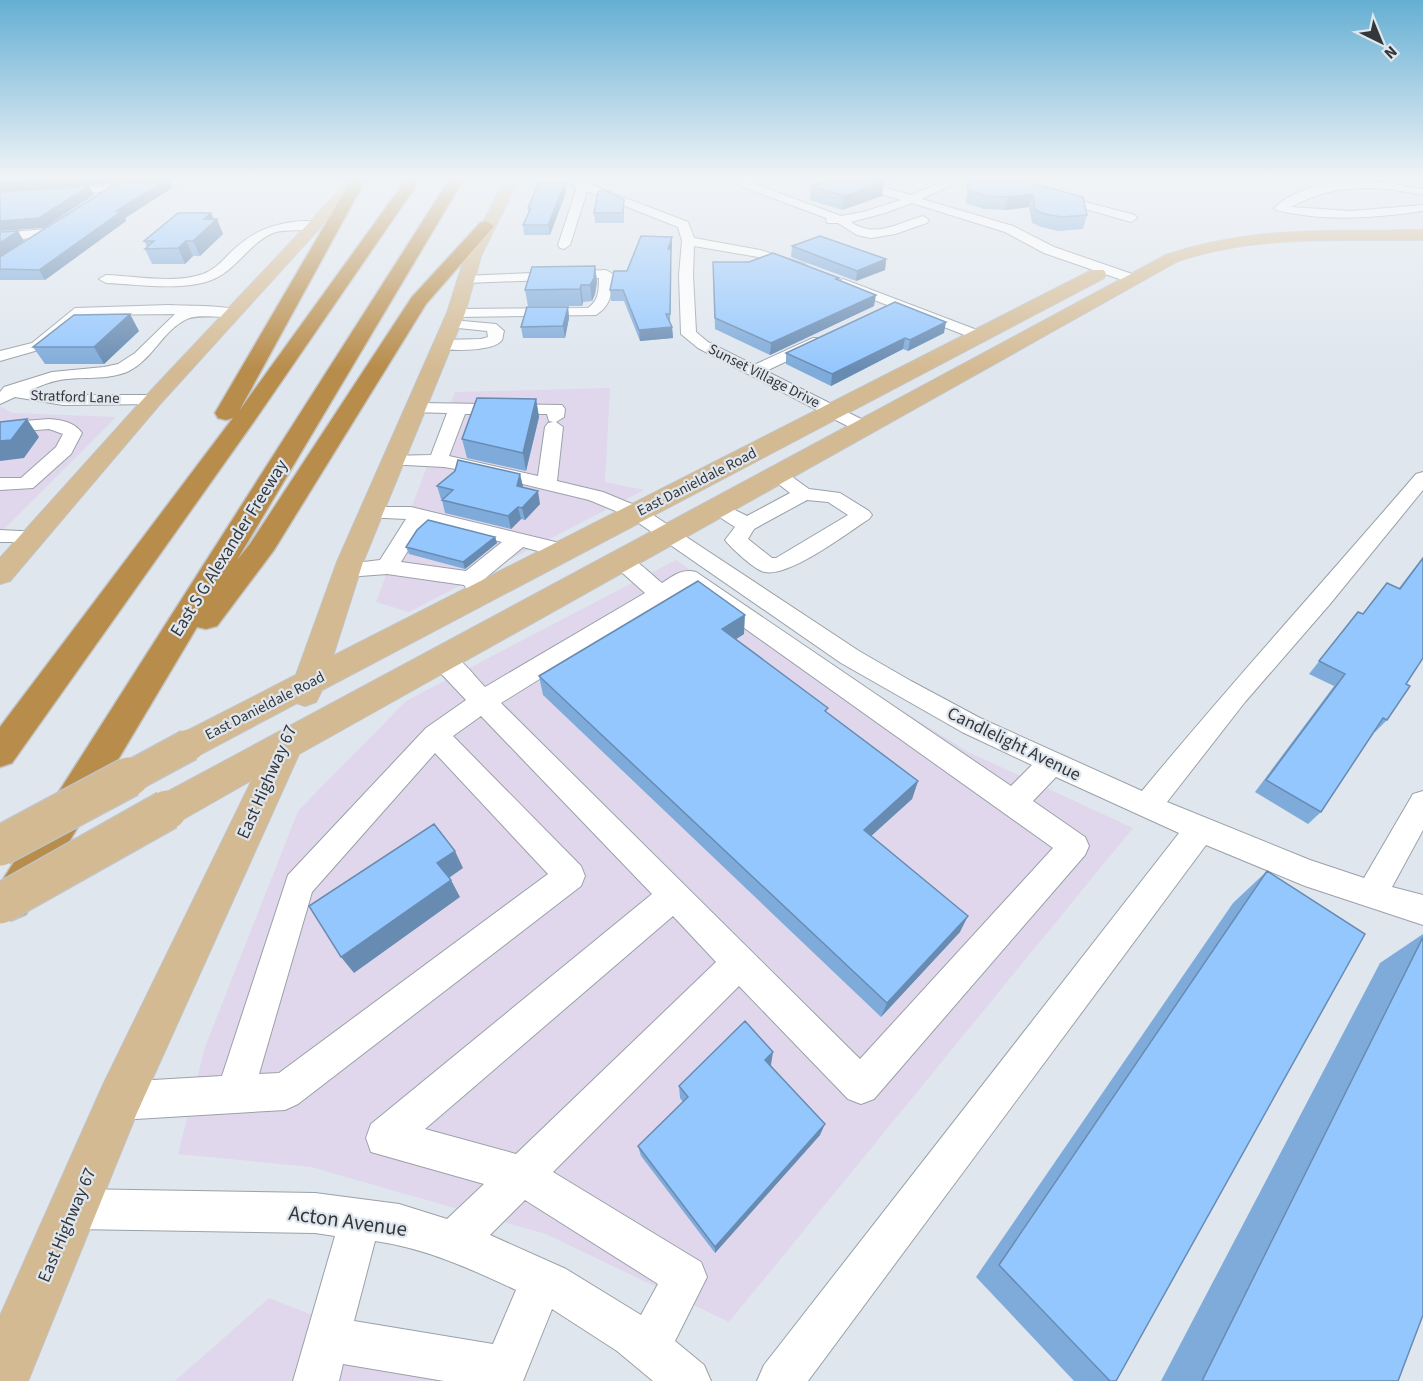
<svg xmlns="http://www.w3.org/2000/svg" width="1423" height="1381" font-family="'Source Sans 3',sans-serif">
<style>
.commercial{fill:#e0d7ec}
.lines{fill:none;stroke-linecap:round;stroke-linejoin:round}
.minor-casing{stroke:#9aa1a8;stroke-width:2}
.major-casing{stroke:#c2c3c4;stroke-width:2}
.highway-casing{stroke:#c2c3c4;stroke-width:3}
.minor{fill:#fff;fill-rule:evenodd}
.major{fill:#d4ba92;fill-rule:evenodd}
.highway{fill:#b88c4a;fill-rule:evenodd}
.major-bridge-far1-casing{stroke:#c2c3c4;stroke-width:34;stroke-linecap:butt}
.major-bridge-casing{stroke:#c2c3c4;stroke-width:42;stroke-linecap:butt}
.major-bridge-far1{stroke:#d4ba92;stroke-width:31}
.major-bridge{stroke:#d4ba92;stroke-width:39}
.wall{fill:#7fabda}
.shaded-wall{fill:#688bb2}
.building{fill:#94c7fe;stroke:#688bb2;stroke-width:1.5}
.labels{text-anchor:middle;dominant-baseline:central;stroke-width:4.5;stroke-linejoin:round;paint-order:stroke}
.far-street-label{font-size:15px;fill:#34373a;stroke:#dfe6ee}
.street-label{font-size:18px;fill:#34373a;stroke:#dfe6ee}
.near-street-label{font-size:21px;fill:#34373a;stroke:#dfe6ee}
</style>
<rect width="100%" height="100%" fill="#dfe6ee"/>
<!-- commercial -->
<path class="commercial" d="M610 388 605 482 644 490 409 612 376 602 455 392Z
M0 406 12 413 116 417 0 533Z
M676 560 793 642 968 752 1133 828 729 1322 546 1234 311 1167 178 1154 205 1047 298 811 406 701Z
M269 1298 479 1381H175Z"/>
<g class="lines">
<!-- minor casing -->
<g class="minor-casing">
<path id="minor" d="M557 177H571L688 222 694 238 760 250 805 264 807 267 800 271 758 257 694 246 693 275 696 332 708 342 754 365 813 338H823L826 341 823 344 766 371 869 423 872 427 869 431H857L698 348 681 334 679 275 682 241 678 227 587 191 570 245 564 249 560 248 558 245 577 187Z
M747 177H761L752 183 841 216 863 212 901 200 835 179 834 177H849L911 195 954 177H968L922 199 1013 226 1054 247 1138 276 1140 279 1138 282H1128L1044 253 1005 232 912 203 885 213 851 222C875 239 898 223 923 216L929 220 927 223 895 234 871 238 857 235 838 223H827L826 218 738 185V181Z
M179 180 184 183 183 185 0 200V194Z
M1382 182 1423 189V195C1376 185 1334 183 1291 207L1351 211 1423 205V211C1374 218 1325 222 1276 210L1274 208C1301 182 1347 180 1382 182Z
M1051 193 1135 215 1137 218 1131 222 1047 198 1045 196Z
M303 221H315L321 225C313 233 286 228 273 233 252 242 241 262 223 274 195 294 139 284 106 283L99 279 106 275C136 276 174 284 203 274 216 269 223 260 232 251 253 231 274 223 303 221Z
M47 229 51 230V236L0 241V233Z
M606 270 613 274C612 291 612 305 596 315L456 317 449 313 456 309 588 308C599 300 599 290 599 278L467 283 462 282 460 279 462 276Z
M843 279 985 333 988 336 980 341 975 339 838 286 836 283Z
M169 305C183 306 235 305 241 312 232 322 202 312 187 319 163 330 153 359 129 371 107 381 82 376 60 380 49 382 39 386 29 391L63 395H153L159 396 162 400 159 404 63 405 15 397 0 404V392L4 387 52 372 104 367 118 364 135 353 175 314 84 315 42 349 0 361V351L32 343 75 308Z
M463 321 496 324 504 331C503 333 503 338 502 340 494 352 449 351 437 348L434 345 437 342 442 340 481 339 488 337 487 331 458 328 456 325 458 322Z
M416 403 562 405 565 409 564 417 556 422 563 427 557 481 603 492 644 509 859 651 911 681 980 718 1142 791C1231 683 1325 580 1416 474L1423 472V490L1330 604 1245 702 1167 802 1310 860 1364 878 1413 794 1423 791V830L1392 887 1423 895V925L1305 886 1206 845 808 1381H757L764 1365 1179 833 1056 777 1033 801 1085 837 1089 846 1085 855 874 1099 861 1104 848 1099 739 986 553 1172 701 1262 707 1277 675 1341 704 1365 711 1381H653L617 1351 552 1309 523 1381H444L343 1364 339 1381H293L335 1236 315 1233 74 1229 60 1223 54 1209 60 1195 74 1189 315 1193 399 1204 447 1219 484 1184 371 1152 366 1138 371 1124 652 894 481 716 453 736 581 866 585 876 581 886 298 1104 285 1110 119 1120 106 1114 100 1101 106 1088 119 1082 222 1076 288 875 426 728 466 700 433 665 430 659 433 653C455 646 471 673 485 687L645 593 609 561 612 556C631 551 648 572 662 583 673 576 682 568 696 572L1011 786 1032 765 962 732 841 663 630 517 589 500 473 472 444 467 387 464 385 460 387 456 431 455 447 413 410 412 407 408 410 404ZM465 414H547L549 421 553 422 548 423 545 427 538 476 449 456ZM687 587 1053 848 860 1059 501 703ZM435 753 548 874 279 1073 259 1074 312 892ZM673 916 716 962 516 1154 425 1129ZM525 1200 658 1284 641 1315 566 1269 490 1235ZM375 1241C425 1248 471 1269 516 1290L493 1344 354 1321Z
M49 419C62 420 74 422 82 433L71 454 33 488 0 490V478H21L56 447 63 434 49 429 0 433V423Z
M777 469 784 471 809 489 840 493 869 511 872 515 869 519C847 533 790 577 765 572 756 571 731 548 725 540L735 527 710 511 707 507 710 503 717 501 747 516 790 493 767 475 770 471ZM807 500 828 502 848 515 776 558H772L748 539 754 529Z
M371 507H411L572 546 575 551 572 556 564 558 523 547 483 580 492 592 489 597C476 601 472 596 464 585L387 574 347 577 339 575 336 570 339 565 380 560 406 519 364 517 361 513 364 509ZM425 523 502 542 466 571 401 562Z
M0 530 40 532 44 537 40 542H0Z"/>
</g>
<!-- major casing -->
<g class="major-casing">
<path id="major" d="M352 177H366L160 404 10 581 0 584V558L146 396Z
M507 177H520L481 256 465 313 363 562 333 656 1092 270H1104L1106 274 1104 278 322 690 316 702 305 706 297 703 201 754 189 758 177 754 172 745 177 736 296 675 337 562 447 313 465 256Z
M1423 230V240C1339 241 1259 234 1178 261L299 754 136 1115 28 1381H0V1316L103 1085 252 780 180 821 167 825 154 821 149 810 154 799 1166 255C1256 225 1331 232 1423 230Z"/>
</g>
<!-- highway casing -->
<g class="highway-casing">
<path id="highway" d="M353 177H367L239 411 408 177H422L255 420 12 763 0 767V727L233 418 226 420 218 418 215 413Z
M451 177H465L237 560 250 544 412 297 480 223 486 221 494 226 426 304 274 550 217 626 206 629 197 627 26 914 12 920 0 915V884Z"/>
</g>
<!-- minor -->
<use href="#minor" class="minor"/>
<!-- major -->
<use href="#major" class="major"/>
<!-- highway -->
<use href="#highway" class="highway"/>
<!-- major-bridge-far1 casing -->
<g class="major-bridge-far1-casing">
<path id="major-bridge-far1" d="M126 779 189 745"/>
</g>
<!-- major-bridge casing -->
<g class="major-bridge-casing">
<path id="major-bridge" d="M0 846 129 777
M0 904 167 810"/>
</g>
<!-- major-bridge-far1 -->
<use href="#major-bridge-far1" class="major-bridge-far1"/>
<!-- major-bridge -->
<use href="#major-bridge" class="major-bridge"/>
</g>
<!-- wall -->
<path class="wall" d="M968 177H1010L1087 215 1083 229 1058 231 1041 227 1032 223 1029 207 1005 210 984 209 966 203Z
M168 179 172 188 125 218 126 221 45 280H0V232L24 241 0 257Z
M811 186 882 196 842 210 810 200Z
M566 192 550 235H524L523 225 528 214V208Z
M624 199V223H595L594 213Z
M214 219 223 234 200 256H193L185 264H152L145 249 147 247 144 241Z
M792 246 886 259 885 270 856 281 791 257Z
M672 247 671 251 670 323 672 327 673 338 640 341 624 301H611L610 290 627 271Z
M713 262 839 278V280L874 306 770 355 715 329Z
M595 266 597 282 595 294 592 301 583 302 582 306H528L525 290Z
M568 307 569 318 565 338H523L521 327Z
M139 331 104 364H45L33 347Z
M944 333 908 351 903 349 831 386 786 364V353Z
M536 399 539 417 526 471 467 458 462 439Z
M437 486H523L522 488 540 504 525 520 521 519 511 529 445 513 442 500 443 499H441Z
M495 537 497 543 465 569 409 554 406 547Z
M1423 557V658L1406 684 1387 720 1375 732H1374L1321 812 1308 824 1255 792 1334 686 1309 674 1358 612 1363 614 1387 583 1399 588Z
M744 634 736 639 827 713 918 781 912 799 871 836 960 932 881 1017 543 695 539 676Z
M1267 871 1116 1381H1074L976 1277 1233 903Z
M1423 934V1315L1398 1381H1161L1380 963Z
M771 1065 820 1135 715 1253 641 1156 638 1146 683 1102 680 1098 679 1086Z"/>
<!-- shaded-wall -->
<path class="shaded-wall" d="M69 177H178L179 178 0 192V182Z
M182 177H189L184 180Z
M168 179 172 188 125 218 126 221 45 280 39 270 116 211Z
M884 182 882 196 842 210 844 196Z
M565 183 566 192 550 235 548 225Z
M89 186 94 195 44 228 0 231V221Z
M1033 194 1029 207 1005 210 1008 197Z
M211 213 215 221 217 219 223 234 200 256 193 241 204 219Z
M18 231 24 241 0 257V243Z
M672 237V247L671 251 670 325 668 249Z
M186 241 193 256 185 264 178 248Z
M886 259 885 270 856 281 857 271Z
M595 266 597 282 595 294 592 301 590 285Z
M581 285 583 302 582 306 580 289Z
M876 295 874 306 770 355 771 343Z
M568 307 569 318 565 338 563 326Z
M130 314 139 331 104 364 94 347Z
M946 322 944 333 908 351 910 340Z
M672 327 673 338 640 341 639 330Z
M905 338 903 349 831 386 832 374Z
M536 399 539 417 526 471 523 453Z
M27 419 39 437 24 458 0 461V441Z
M520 474 523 486 520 499 517 486Z
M538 491 540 504 525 520 522 508Z
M518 507 521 519 511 529 508 516Z
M495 537 497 543 465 569 463 562Z
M745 615 744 634 722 648V629Z
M918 781 912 799 859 847 864 830Z
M455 851 463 868 446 880 437 863Z
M451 880 460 897 354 973 341 957Z
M968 916 960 932 881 1017 887 1003Z
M773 1052 771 1065 763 1072 765 1060Z
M825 1124 820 1135 715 1253V1247Z"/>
<!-- building -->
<path class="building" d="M0 177H69L0 182Z
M839 177H866L884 182 844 196 811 186Z
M969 177H1010L1083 197 1087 215 1062 217 1045 214 1035 210 1033 194 1008 197 987 196 968 190Z
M168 179 116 211H122L39 270 0 269V257L115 184Z
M539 183H565L548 225H523L531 208H528Z
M89 186 39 218 0 221V192Z
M603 190 624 199 623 213H594L598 192Z
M178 213H211L204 219H217L193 241H186L178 248 145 249 154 241H144Z
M18 231 0 243V232Z
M641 236 672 237 668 249H671L670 314H666L672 327 639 330 623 290H610L614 271H627Z
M820 236 886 259 857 271 792 246Z
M773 253 839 278 836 279 876 295 771 343 715 318 713 262H749Z
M595 266 594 278 590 285H581L580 289 525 290 532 267Z
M895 302 946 322 910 340 905 338 832 374 786 353Z
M527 307H568L563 326 521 327Z
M130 314 94 347H33L74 315Z
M477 398 536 399 523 453 462 439Z
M27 419 11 440 0 441V422Z
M458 460 520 474 517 486 538 491 522 508 518 507 508 516 442 500 453 490 437 486 455 471Z
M428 520 495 537 463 562 406 547 417 530Z
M1423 558V658L1406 684 1410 686 1387 720 1383 718 1321 812 1266 780 1345 674 1319 661 1358 612 1363 614 1387 583 1400 589Z
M698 581 745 615 722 629 828 708 825 711 918 781 864 830 968 916 887 1003 539 676Z
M434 824 455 851 437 863 451 880 341 957 309 906Z
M1267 871 1365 934 1116 1381H1110L999 1265Z
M1423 937V1315L1398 1381H1202Z
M745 1021 773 1052 765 1060 825 1124 715 1247 638 1146 688 1097 679 1086Z"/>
<!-- sky -->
<linearGradient id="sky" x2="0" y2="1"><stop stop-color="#65afd3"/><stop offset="0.48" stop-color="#f1f4f7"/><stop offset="1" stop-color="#f1f4f7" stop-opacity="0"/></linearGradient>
<rect width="1423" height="370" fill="url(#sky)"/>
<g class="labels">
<!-- far-street labels -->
<g class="far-street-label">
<text transform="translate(764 376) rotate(27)">Sunset Village Drive</text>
<text transform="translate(75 397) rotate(2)">Stratford Lane</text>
<text transform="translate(697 482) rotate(-27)">East Danieldale Road</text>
<text transform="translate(265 706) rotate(-27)">East Danieldale Road</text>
</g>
<!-- street labels -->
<g class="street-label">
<text transform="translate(229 548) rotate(-58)">East S G Alexander Freeway</text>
<text transform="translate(1014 744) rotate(26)">Candlelight Avenue</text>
<text transform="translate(267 782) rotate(-66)">East Highway 67</text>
<text transform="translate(67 1225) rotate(-67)">East Highway 67</text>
</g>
<!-- near-street labels -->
<g class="near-street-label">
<text transform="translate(348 1221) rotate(8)">Acton Avenue</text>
</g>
</g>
<!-- north arrow -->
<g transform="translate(1381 42) rotate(137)" stroke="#dfe6ee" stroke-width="4.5" paint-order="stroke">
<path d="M0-4.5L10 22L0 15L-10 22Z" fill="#34373a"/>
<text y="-9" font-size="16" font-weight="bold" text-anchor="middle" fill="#34373a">N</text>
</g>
</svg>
